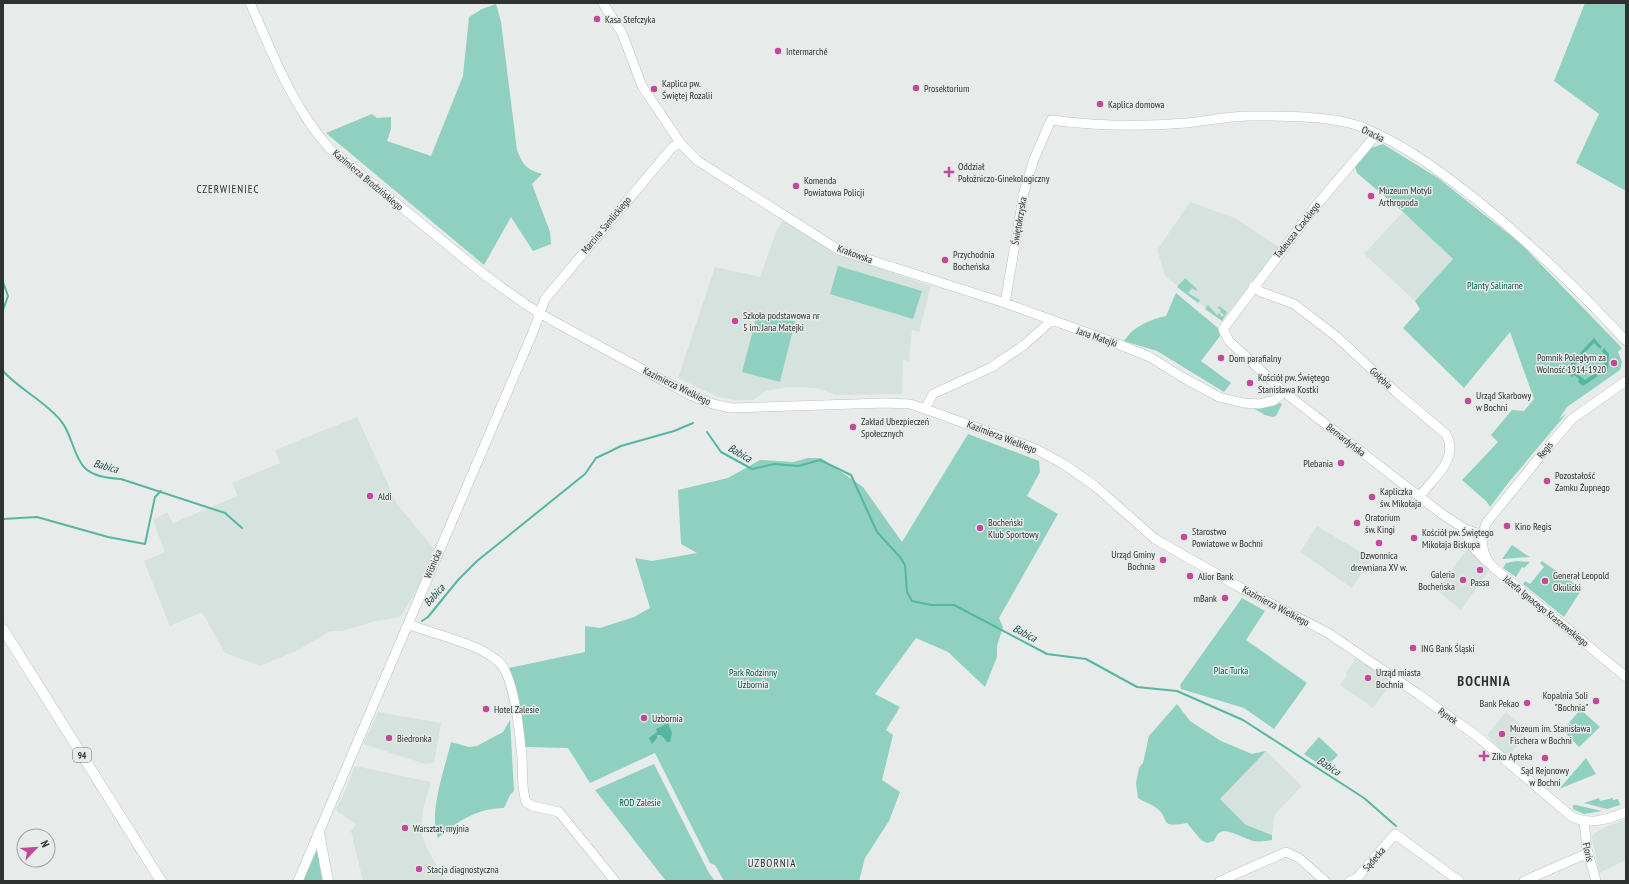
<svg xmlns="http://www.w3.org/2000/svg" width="1629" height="884" font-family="'PT Sans Narrow',sans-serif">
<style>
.built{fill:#d5e2de}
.green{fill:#8fd0c0}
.water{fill:#56b6a2}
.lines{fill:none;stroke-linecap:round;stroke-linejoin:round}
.stream{stroke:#56b6a2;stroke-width:2}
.secondary-casing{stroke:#bcc1c0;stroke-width:10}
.primary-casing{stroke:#bcc1c0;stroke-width:11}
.secondary{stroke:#fff;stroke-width:9}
.primary{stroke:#fff;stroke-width:10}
.poi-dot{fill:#c3489a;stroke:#e7ecea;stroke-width:1.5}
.labels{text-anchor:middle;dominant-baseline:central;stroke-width:3;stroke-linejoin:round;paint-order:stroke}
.shield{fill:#e7ecea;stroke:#676a69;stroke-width:1}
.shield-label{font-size:9px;font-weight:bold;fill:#303232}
.poi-label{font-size:10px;fill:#303232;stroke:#e7ecea;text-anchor:start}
.street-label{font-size:10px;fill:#303232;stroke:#e7ecea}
.park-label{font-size:10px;fill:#02584b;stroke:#e7ecea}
.neighbourhood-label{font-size:11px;letter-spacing:1px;fill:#303232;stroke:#e7ecea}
.water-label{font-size:11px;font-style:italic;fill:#204a41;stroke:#e7ecea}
.district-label{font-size:14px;font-weight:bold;letter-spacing:1px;fill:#303232;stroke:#e7ecea}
</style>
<rect width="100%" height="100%" fill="#e7ecea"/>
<!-- built -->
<path class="built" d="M1190 202 1235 218 1279 247 1222 321 1165 276 1157 250Z
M1403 212 1453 259 1415 301 1364 254Z
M784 220 835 253 931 286 919 332 912 330 909 361 903 360 902 394 836 395 817 388 788 387 766 391 753 400H734L718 397 678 378 715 267 760 277 777 229Z
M357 417 397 504 435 550 434 557 416 592 400 617 376 621 342 631H330L298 650 260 666 225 653 202 612 170 626 144 561 165 552 153 520 167 512 173 523 238 496 232 483 280 463 275 450Z
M1317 526 1372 559 1352 588 1300 552Z
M1468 548 1490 569 1461 610 1437 590Z
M1357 657 1392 682 1373 708 1340 685 1347 675 1346 672Z
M378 712 441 723 434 763 425 764 363 744Z
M1506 712 1525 728 1520 742 1507 758 1487 735Z
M1266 751 1302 786 1275 814 1272 835 1246 825 1220 799Z
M355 766 431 782 423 809 421 832 426 846 445 881H363L351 831 356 824 337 811 336 807 344 794Z
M1626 819V860L1599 873 1592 837 1597 831Z"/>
<!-- green -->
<path class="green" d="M1585 3H1626V191L1576 163 1599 114 1554 81Z
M496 4 501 22 517 150C523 165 526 169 542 174L532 184 550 232 551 244 533 251 511 217 484 265 326 133 372 114 377 118 391 117V129L387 141 431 156 463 76 469 17 482 9Z
M1383 144 1438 178 1520 243 1622 348 1618 352 1622 362 1620 370 1567 407 1559 419 1566 414 1509 482 1490 507 1487 502 1462 480 1498 442 1491 435 1512 410 1524 411 1534 399 1510 332 1464 388 1403 328 1420 309 1415 301 1453 259 1403 212 1357 173 1355 167 1371 148Z
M838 266 922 291 913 319 830 294Z
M1185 278 1197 289 1196 291 1192 288 1188 293 1200 300 1198 303 1177 287Z
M1176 293 1218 328 1220 336 1201 361 1231 383 1224 392 1157 351 1124 341C1134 326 1149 320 1166 316Z
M1208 305 1217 315 1219 313 1222 317 1224 315 1220 312 1221 310 1218 308 1219 306 1227 312 1222 321 1205 309Z
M758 311 795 321 780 382 742 372Z
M1280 403 1282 404 1276 416 1273 417 1265 415 1253 408Z
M968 434 1039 461 1040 472 1027 496 1058 514 999 618 1003 627 997 646V657L985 687 948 652 916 638 875 694 900 707 886 730 893 735 882 780 900 792 889 821 865 858 859 881H724L715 865 710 863 655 753 590 783 568 748 525 747 509 668 585 652V626L600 628 634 617 650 608 635 558 652 561 697 553 681 544 678 490 728 478 760 460 793 462 808 458H821L863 487 902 542Z
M1512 545 1528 556 1530 557 1502 559Z
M1517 561 1530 562 1524 568 1522 567 1516 577 1503 568 1506 563Z
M1542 561 1582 589 1564 617 1523 584 1525 581 1530 584 1544 567 1540 563Z
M1242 598 1265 611 1246 640 1307 683 1274 729 1244 708 1181 689 1180 685Z
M1177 704 1190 721 1221 741 1252 754 1266 751 1220 799 1246 825 1272 835V840C1266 841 1260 842 1253 841 1245 839 1226 827 1219 833 1217 834 1215 839 1214 841L1207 843 1201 840 1187 823C1156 829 1172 818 1155 807 1150 803 1143 802 1138 798L1136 783 1139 768 1143 763 1149 736Z
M1579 711H1582L1600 727 1579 747 1563 730Z
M510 720 514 791 510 795 504 808C476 809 459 820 438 838 428 813 445 768 451 742L469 747 477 746 503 732Z
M1319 737 1338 755 1325 768 1304 754Z
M1586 758 1596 774 1559 789Z
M654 764 709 873 715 881H666L595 790Z
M1599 798 1600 801 1613 798V800L1618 799 1620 805 1607 809 1584 803Z
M1573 805H1576L1602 811 1584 814 1573 809Z
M317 850 325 881H303Z"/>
<!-- water -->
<path class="water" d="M1594 338 1602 347 1600 349 1594 343 1582 355 1580 353Z
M1604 348 1609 354 1608 369 1600 375 1598 372 1603 368 1605 355 1602 351Z
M1579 355 1581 357 1572 369 1585 380 1596 373 1598 376 1583 386 1578 382 1579 379 1574 375 1572 377 1565 370Z
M668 723 672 733 670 742H667L661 735H657V738L652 744 649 738 657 732 656 729Z"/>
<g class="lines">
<!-- stream -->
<path class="stream" d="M3 282 8 296 3 310
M3 371C20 390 45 401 61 421 72 434 73 455 84 467 93 477 109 478 121 479L225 513 242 528
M707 432 721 452 752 469 774 464 798 466 820 460 851 475 877 532 900 557 905 565 907 592 912 601 931 605H954L1047 654 1086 659 1137 687 1177 691 1243 720 1364 798 1396 826
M3 519 37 517 108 537 145 544 155 497 161 491
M422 621 428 617 458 580 477 561 585 474 596 458 611 451 621 446 674 431 693 423"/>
<!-- secondary casing -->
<g class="secondary-casing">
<path id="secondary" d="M250 3C273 54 292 107 330 149L482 273 525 304 553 321 690 395 713 404 731 408 885 403 910 404 925 409 1036 449 1065 465 1095 486 1155 539 1243 589 1328 633 1418 694 1478 737 1571 816C1588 826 1609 819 1626 812
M603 3 622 33 642 86 681 144 698 161 839 250 1005 303 1118 344 1150 357 1182 377 1219 397 1243 403 1259 404 1273 401 1284 392
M1376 135 1315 207 1223 329 1229 341 1284 392 1442 514 1465 529 1482 535
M1253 287 1261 292 1294 304 1337 337 1397 393 1446 434C1460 459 1433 478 1420 496
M1005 303 1024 192 1034 159 1051 120C1096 126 1140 127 1186 123 1208 121 1231 115 1254 116 1284 116 1331 116 1359 126 1403 143 1441 172 1478 201 1531 244 1580 291 1626 341
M1626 381 1572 419 1542 454 1487 522C1479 538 1481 555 1494 568L1626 677
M925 409 933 394 992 367 1024 345 1051 321
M1465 529 1470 544 1487 562
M408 624C435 635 475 642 498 661 513 673 519 727 521 748 524 766 520 783 526 802L533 806 559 812 615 881
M1584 822 1587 849 1596 881
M298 881 533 332 545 299 670 150 674 146 681 144
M1220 881 1286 852 1299 858 1325 881
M1350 881 1358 877 1395 834 1459 881
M1524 881 1588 853"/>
</g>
<!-- primary casing -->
<g class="primary-casing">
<path id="primary" d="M3 629 161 881
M319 833 328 881"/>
</g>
<!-- secondary -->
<use href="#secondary" class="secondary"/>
<!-- primary -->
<use href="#primary" class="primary"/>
</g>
<!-- markers -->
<g class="poi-dot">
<circle cx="597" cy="19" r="4"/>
<circle cx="778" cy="51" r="4"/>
<circle cx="916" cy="88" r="4"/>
<circle cx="654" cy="89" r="4"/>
<circle cx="1100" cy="104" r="4"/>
<path d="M947 166h4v4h4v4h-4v4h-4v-4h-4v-4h4z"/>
<circle cx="796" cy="186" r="4"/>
<circle cx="1371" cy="196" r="4"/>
<circle cx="945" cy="260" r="4"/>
<circle cx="735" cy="321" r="4"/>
<circle cx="1221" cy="358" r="4"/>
<circle cx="1614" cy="363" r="4"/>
<circle cx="1250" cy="383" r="4"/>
<circle cx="1468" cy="401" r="4"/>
<circle cx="853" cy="427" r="4"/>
<circle cx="1341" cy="463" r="4"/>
<circle cx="1547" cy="481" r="4"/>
<circle cx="370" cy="496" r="4"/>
<circle cx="1372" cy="497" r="4"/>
<circle cx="1357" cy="523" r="4"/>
<circle cx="1507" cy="526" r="4"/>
<circle cx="980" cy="528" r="4"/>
<circle cx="1184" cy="537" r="4"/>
<circle cx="1414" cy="538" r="4"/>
<circle cx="1379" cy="543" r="4"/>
<circle cx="1163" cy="560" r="4"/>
<circle cx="1480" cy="570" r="4"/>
<circle cx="1190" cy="576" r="4"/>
<circle cx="1463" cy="580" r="4"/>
<circle cx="1545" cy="581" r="4"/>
<circle cx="1225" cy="598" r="4"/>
<circle cx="1413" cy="648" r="4"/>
<circle cx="1368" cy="678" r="4"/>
<circle cx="1596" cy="701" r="4"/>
<circle cx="1527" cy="703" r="4"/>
<circle cx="486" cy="709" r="4"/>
<circle cx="644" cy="718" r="4"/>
<circle cx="1502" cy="734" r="4"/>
<circle cx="389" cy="738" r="4"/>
<path d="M1482 750h4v4h4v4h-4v4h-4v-4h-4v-4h4z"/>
<circle cx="1545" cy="758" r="4"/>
<circle cx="405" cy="828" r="4"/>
<circle cx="419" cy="869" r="4"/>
</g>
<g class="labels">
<!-- shield labels -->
<rect class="shield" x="73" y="748" width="18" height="14" rx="3"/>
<g class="shield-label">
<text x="82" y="755">94</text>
</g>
<!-- poi labels -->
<g class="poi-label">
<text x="605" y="19">Kasa Stefczyka</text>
<text x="786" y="51">Intermarché</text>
<text x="662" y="83">Kaplica pw.<tspan x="662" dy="12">Świętej Rozalii</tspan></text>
<text x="924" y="88">Prosektorium</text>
<text x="1108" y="104">Kaplica domowa</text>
<text x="958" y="166">Oddział<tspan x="958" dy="12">Położniczo-Ginekologiczny</tspan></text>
<text x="804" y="180">Komenda<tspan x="804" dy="12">Powiatowa Policji</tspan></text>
<text x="1379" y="190">Muzeum Motyli<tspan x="1379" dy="12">Arthropoda</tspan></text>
<text x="953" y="254">Przychodnia<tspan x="953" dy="12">Bocheńska</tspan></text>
<text x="743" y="315">Szkoła podstawowa nr<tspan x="743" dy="12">5 im. Jana Matejki</tspan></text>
<text x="1606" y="357" text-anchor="end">Pomnik Poległym za<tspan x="1606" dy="12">Wolność 1914-1920</tspan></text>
<text x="1229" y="358">Dom parafialny</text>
<text x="1258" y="377">Kościół pw. Świętego<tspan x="1258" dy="12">Stanisława Kostki</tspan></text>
<text x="1476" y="395">Urząd Skarbowy<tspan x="1476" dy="12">w Bochni</tspan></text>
<text x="861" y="421">Zakład Ubezpieczeń<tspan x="861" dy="12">Społecznych</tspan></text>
<text x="1333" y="463" text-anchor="end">Plebania</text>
<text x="1555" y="475">Pozostałość<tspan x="1555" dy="12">Zamku Żupnego</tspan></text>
<text x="1380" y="491">Kapliczka<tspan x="1380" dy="12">św. Mikołaja</tspan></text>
<text x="378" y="496">Aldi</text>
<text x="1365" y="517">Oratorium<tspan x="1365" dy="12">św. Kingi</tspan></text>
<text x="988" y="522">Bocheński<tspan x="988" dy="12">Klub Sportowy</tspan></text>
<text x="1515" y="526">Kino Regis</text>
<text x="1192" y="531">Starostwo<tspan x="1192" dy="12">Powiatowe w Bochni</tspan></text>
<text x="1422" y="532">Kościół pw. Świętego<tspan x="1422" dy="12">Mikołaja Biskupa</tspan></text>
<text x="1155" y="554" text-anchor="end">Urząd Gminy<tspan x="1155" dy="12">Bochnia</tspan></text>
<text x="1379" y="555" text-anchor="middle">Dzwonnica<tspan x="1379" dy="12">drewniana XV w.</tspan></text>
<text x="1455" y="574" text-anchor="end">Galeria<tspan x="1455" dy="12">Bocheńska</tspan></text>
<text x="1553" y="575">Generał Leopold<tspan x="1553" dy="12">Okulicki</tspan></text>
<text x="1198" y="576">Alior Bank</text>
<text x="1480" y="582" text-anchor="middle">Passa</text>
<text x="1217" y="598" text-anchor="end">mBank</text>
<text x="1421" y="648">ING Bank Śląski</text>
<text x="1376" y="672">Urząd miasta<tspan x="1376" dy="12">Bochnia</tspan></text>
<text x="1588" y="695" text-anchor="end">Kopalnia Soli<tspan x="1588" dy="12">"Bochnia"</tspan></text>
<text x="1519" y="703" text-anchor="end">Bank Pekao</text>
<text x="494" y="709">Hotel Zalesie</text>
<text x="652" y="718">Uzbornia</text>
<text x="1510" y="728">Muzeum im. Stanisława<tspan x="1510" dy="12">Fischera w Bochni</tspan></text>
<text x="397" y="738">Biedronka</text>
<text x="1492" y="756">Ziko Apteka</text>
<text x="1545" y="770" text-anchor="middle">Sąd Rejonowy<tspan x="1545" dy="12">w Bochni</tspan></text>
<text x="413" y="828">Warsztat, myjnia</text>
<text x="427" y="869">Stacja diagnostyczna</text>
</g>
<!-- street labels -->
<g class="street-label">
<text transform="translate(1373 134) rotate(26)">Oracka</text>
<text transform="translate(368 180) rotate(40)">Kazimierza Brodzińskiego</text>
<text transform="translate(1019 221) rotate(-80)">Świętokrzyska</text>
<text transform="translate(606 225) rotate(-50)">Marcina Samlickiego</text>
<text transform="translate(1297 230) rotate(-52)">Tadeusza Czackiego</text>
<text transform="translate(855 254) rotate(20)">Krakowska</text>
<text transform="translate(1097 337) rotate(19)">Jana Matejki</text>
<text transform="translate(1381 378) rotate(43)">Gołębia</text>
<text transform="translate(677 386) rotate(26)">Kazimierza Wielkiego</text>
<text transform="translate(1002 437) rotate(21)">Kazimierza Wielkiego</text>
<text transform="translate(1346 440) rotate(38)">Bernardyńska</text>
<text transform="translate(1545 450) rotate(-51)">Regis</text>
<text transform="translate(433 564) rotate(-67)">Wiśnicka</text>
<text transform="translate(1276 606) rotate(28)">Kazimierza Wielkiego</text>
<text transform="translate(1546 611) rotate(39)">Józefa Ignacego Kraszewskiego</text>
<text transform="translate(1448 716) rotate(35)">Rynek</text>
<text transform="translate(1588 852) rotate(77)">Floris</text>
<text transform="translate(1374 859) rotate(-49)">Sądecka</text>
</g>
<!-- park labels -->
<g class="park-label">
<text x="1495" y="285">Planty Salinarne</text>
<text x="1231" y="670">Plac Turka</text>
<text x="753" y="672">Park Rodzinny<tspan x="753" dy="12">Uzbornia</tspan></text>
<text x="640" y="802">ROD Zalesie</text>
</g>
<!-- neighbourhood labels -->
<g class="neighbourhood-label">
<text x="228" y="189">CZERWIENIEC</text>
<text x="772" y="863">UZBORNIA</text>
</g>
<!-- water labels -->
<g class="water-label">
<text transform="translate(740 453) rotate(30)">Babica</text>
<text transform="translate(106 466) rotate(16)">Babica</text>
<text transform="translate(434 595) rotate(-48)">Babica</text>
<text transform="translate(1025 633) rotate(28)">Babica</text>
<text transform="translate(1329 766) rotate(33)">Babica</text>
</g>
<!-- district labels -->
<g class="district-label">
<text x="1484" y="681">BOCHNIA</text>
</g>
</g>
<!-- border -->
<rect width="1629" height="884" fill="none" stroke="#303232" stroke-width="8"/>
<!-- north arrow -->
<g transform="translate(36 848) rotate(65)"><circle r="19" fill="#e7ecea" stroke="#9ea2a0"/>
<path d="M0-3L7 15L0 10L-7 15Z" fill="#c3489a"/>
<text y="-6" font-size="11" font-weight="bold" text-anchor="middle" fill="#303232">N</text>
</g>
</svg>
